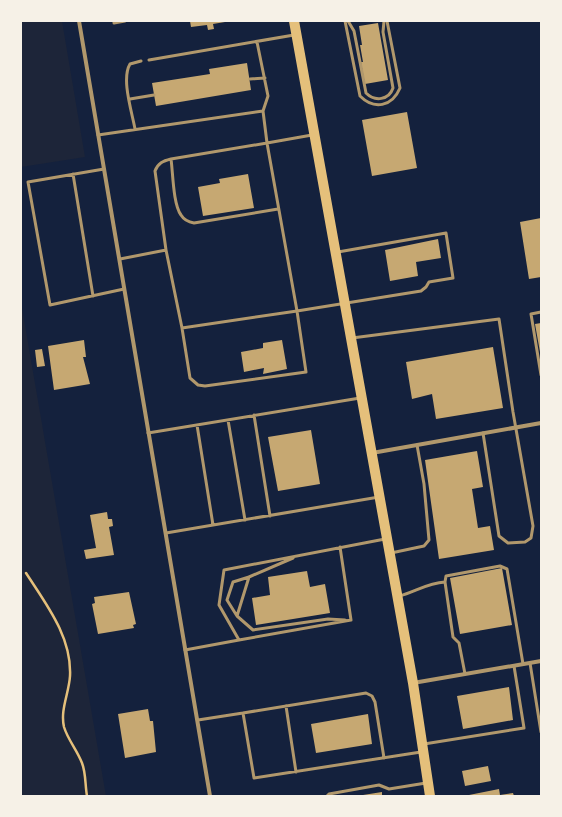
<svg xmlns="http://www.w3.org/2000/svg" width="562" height="817" font-family="Roboto,sans-serif">
<style>
.green{fill:#1d2539}
.building{fill:#c6a872}
.lines{fill:none;stroke-linecap:round;stroke-linejoin:round}
.path{stroke:#e5c07b;stroke-width:2.5}
.service{stroke:#b1986c;stroke-width:3}
.minor{stroke:#b1986c;stroke-width:4}
.primary{stroke:#e5c07b;stroke-width:10}
</style>
<rect width="100%" height="100%" fill="#14213d"/>
<!-- green -->
<path class="green" d="M21 21H62L85 157 21 167Z
M21 302 106 796H21Z"/>
<!-- building -->
<path class="building" d="M190 21H225V22L213 24 214 29 208 30 207 25 191 27Z
M378 23 388 80 365 84 361 62H363L360 45H362L359 26Z
M247 63 251 90 156 106 152 83 210 74 209 69Z
M407 112 417 168 372 176 362 120Z
M248 174 254 208 203 216 198 187 220 183 219 179Z
M541 218V277L529 279 520 222Z
M438 239 441 258 416 262 418 276 390 281 385 250Z
M541 323V352H540L535 324Z
M84 340 86 357H83L90 384 54 390 48 346Z
M282 340 287 369 263 374 264 368 244 372 241 352 263 348V343Z
M493 347 503 408 436 419 432 394 412 399 406 362Z
M42 349 45 366 37 367 35 350Z
M311 430 320 484 278 491 268 437Z
M477 451 483 487 472 489 478 528 490 526 494 550 439 559 425 460Z
M107 512 108 519H112L113 526 109 527 114 555 86 559 84 550 96 548 90 515Z
M502 568 512 625 460 634 450 578Z
M307 571 310 587 325 584 330 613 256 625 252 598 270 595 268 577Z
M129 592 136 624 133 625 134 628 98 634 92 604 95 603 94 597Z
M509 687 513 720 463 729 457 696Z
M148 709 150 721H153L156 752 125 758 118 714Z
M368 714 372 744 316 753 311 724Z
M488 766 491 781 465 786 462 771Z
M499 789 500 795 513 793 514 796H464Z
M382 792V796H363V795Z"/>
<g class="lines">
<!-- path -->
<path class="path" d="M26 573C46 604 72 637 70 676 69 693 60 710 64 727 68 740 77 750 82 763 86 773 85 785 87 796"/>
<!-- service -->
<path class="service" d="M114 21V23L125 21
M345 21 360 96C374 110 392 107 400 88L387 21
M348 21 354 31 366 93C375 102 389 100 393 88L383 32 384 21
M149 60 294 35
M250 79 265 78
M130 99 154 95
M135 129C132 112 121 79 130 64L141 61
M98 135 263 111
M312 135 267 143 297 311 421 291 426 287 429 282 453 278 446 233 338 252
M171 159C173 173 173 204 181 215 184 220 188 222 194 223L278 209
M104 169 28 182 50 305 124 289
M73 174 93 296
M166 250 182 328
M120 259 166 250 155 171C158 163 163 161 171 159L267 143 263 111 268 96 257 42
M297 311 306 372 205 386 198 385 190 378 182 328Z
M541 312 531 314 541 375
M352 338 499 319 513 412 533 526 531 538 525 542 508 543 499 536 483 433
M254 415 270 516
M228 420 245 520
M197 425 213 525
M148 433 360 398
M166 533 379 497
M340 547 351 620 239 640 219 605 224 570 385 539
M391 553 424 546 429 540 424 484 417 445
M293 558 249 577 237 616 253 630 328 619 345 620
M445 582 446 576 500 566 507 569 523 664
M399 596C415 592 427 583 445 582L453 637 459 643 465 674
M237 616 227 600 233 582 249 577
M185 650 239 640
M530 663 541 732
M286 706 296 772
M243 713 366 693 372 696 375 702 384 758
M198 720 243 713 254 778 421 752
M424 744 524 728 514 666
M327 796 329 794 379 785 389 789 426 783"/>
<!-- minor -->
<path class="minor" d="M79 21 210 796
M372 453 541 423
M413 683 541 661"/>
<!-- primary -->
<path class="primary" d="M294 21 413 683 430 796"/>
</g>
<!-- border -->
<rect width="562" height="817" fill="none" stroke="#f6f1e7" stroke-width="44"/>
</svg>
